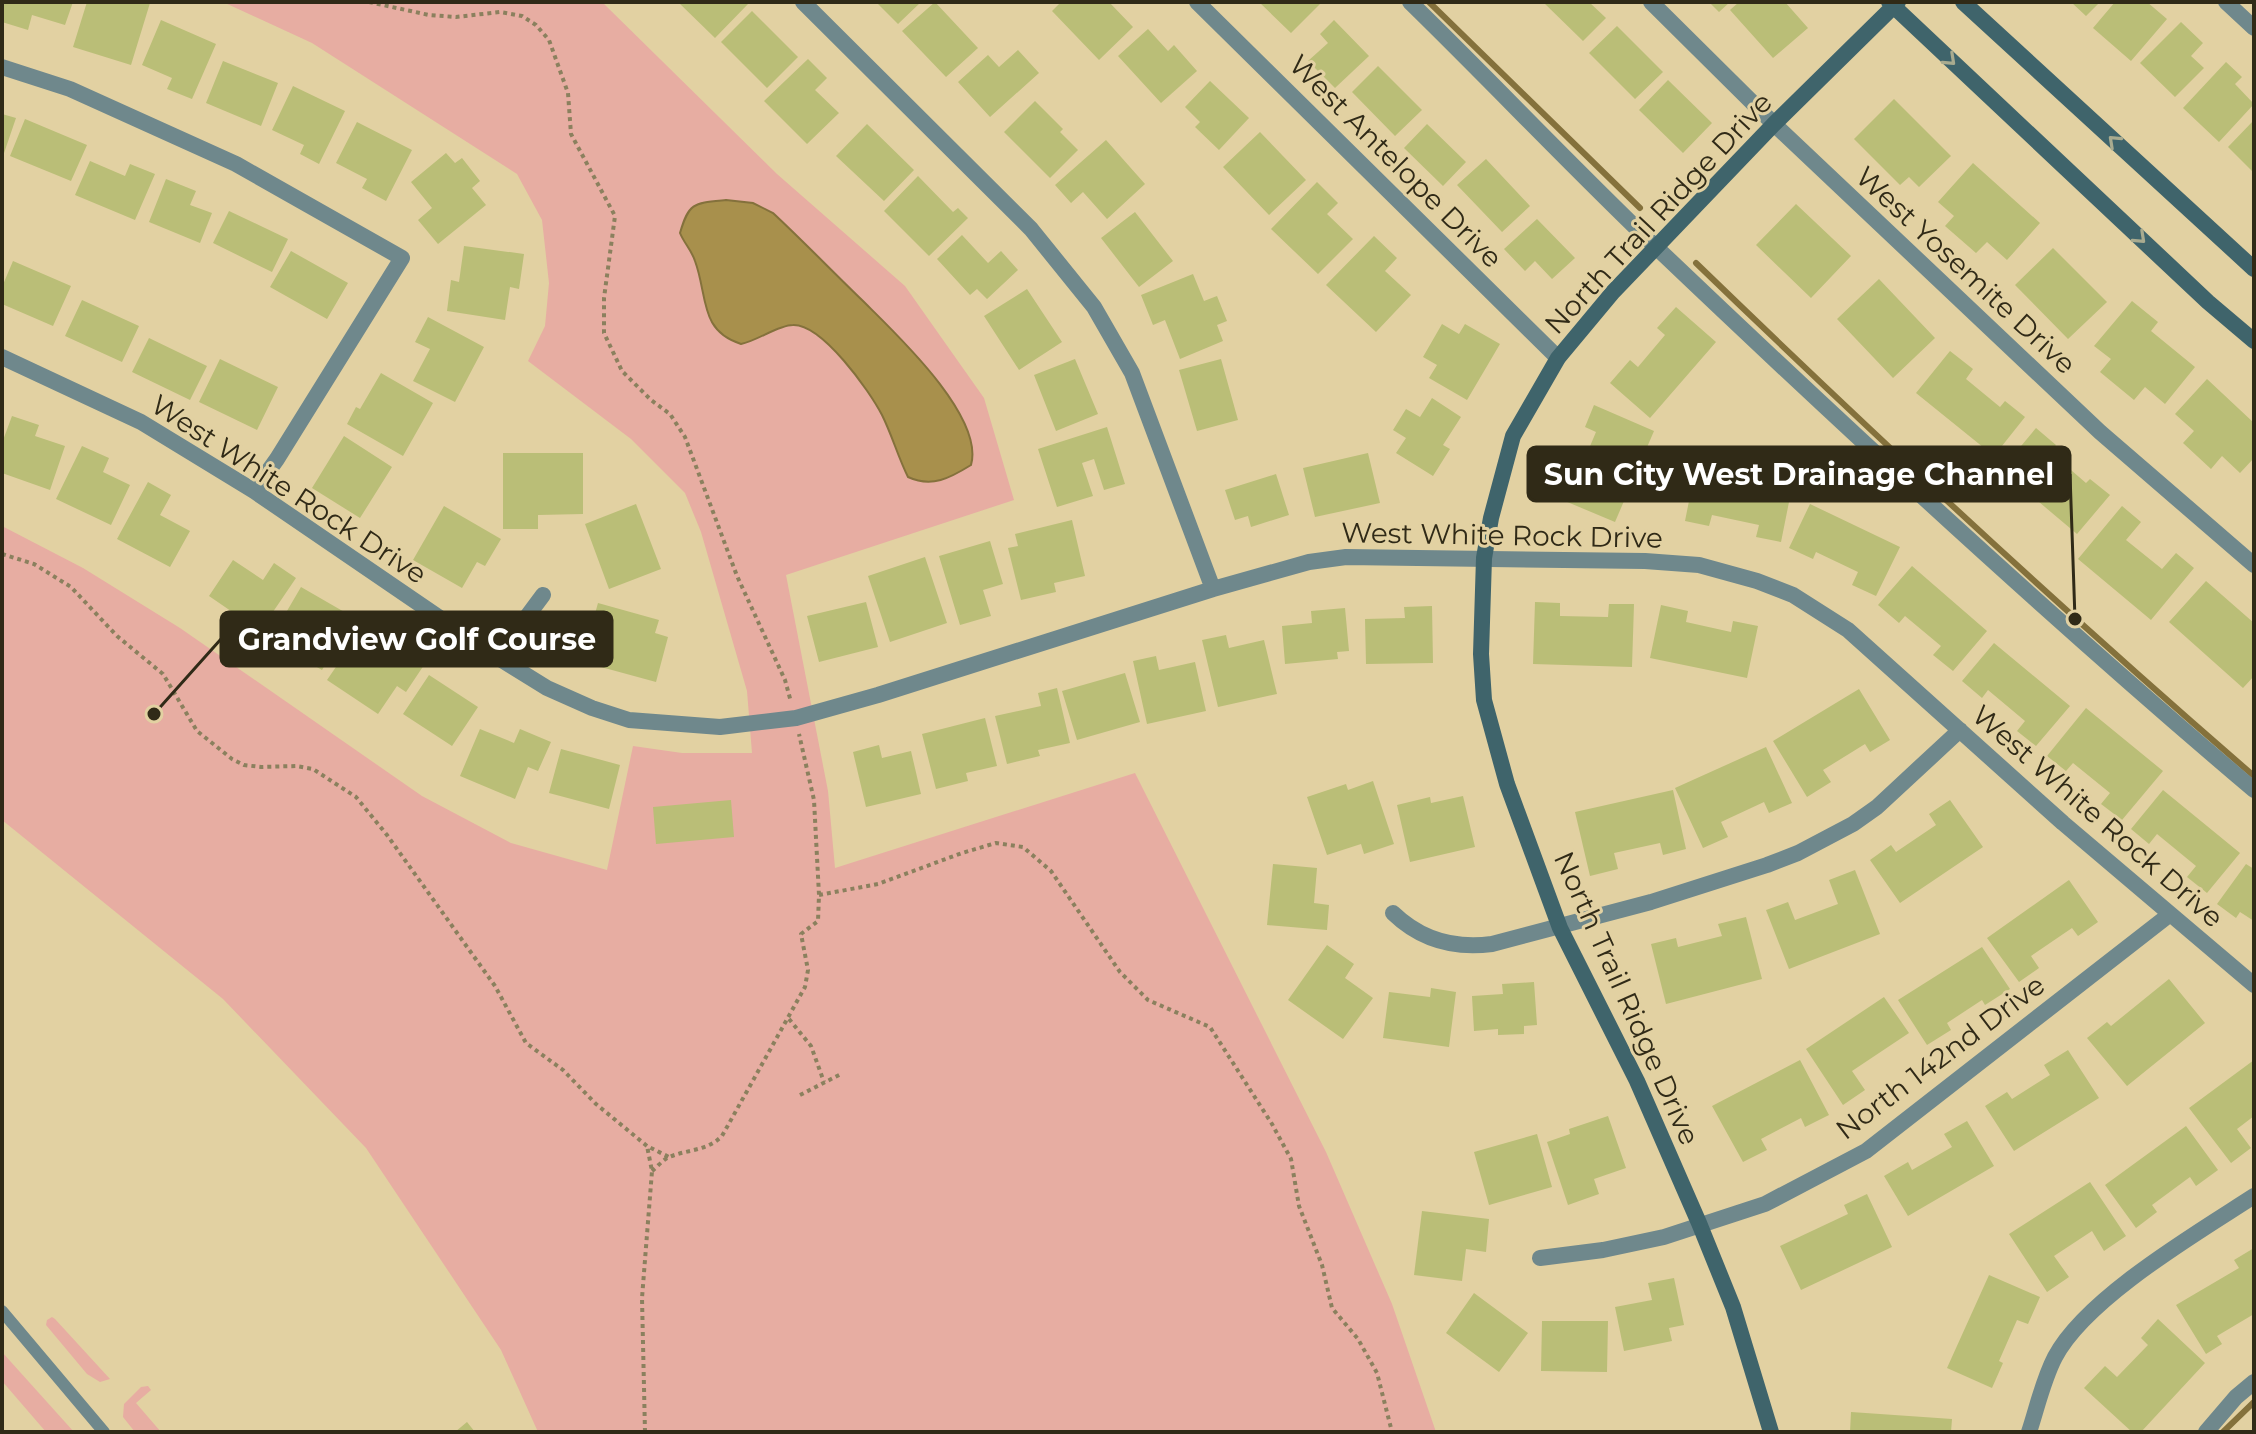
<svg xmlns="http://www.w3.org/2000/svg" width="2256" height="1434" font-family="Montserrat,sans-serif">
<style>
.green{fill:#e7ada2}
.water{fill:#a8904c;stroke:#84713c;stroke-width:2}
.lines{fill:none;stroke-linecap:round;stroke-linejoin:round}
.stream{stroke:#84713c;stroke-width:6}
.building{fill:#babe77}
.path{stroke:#8b805e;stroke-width:4;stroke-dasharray:4 4;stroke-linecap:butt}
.lane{stroke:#6f888c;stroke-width:12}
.street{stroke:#6f888c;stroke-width:16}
.secondary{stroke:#3f646b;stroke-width:16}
.oneway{stroke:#a9ab8f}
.labels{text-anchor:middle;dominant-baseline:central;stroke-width:6;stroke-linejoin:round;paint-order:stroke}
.street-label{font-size:28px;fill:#302a17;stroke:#e2d1a2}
.leader{fill:none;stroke:#302a17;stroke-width:3}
.callout-dot{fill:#302a17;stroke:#e2d1a2;stroke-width:3}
.callout{fill:#302a17;stroke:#302a17;stroke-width:3}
.callout-label{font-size:30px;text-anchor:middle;font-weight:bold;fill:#fff}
</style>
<rect width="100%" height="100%" fill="#e2d1a2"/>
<!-- green -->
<path class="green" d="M223 2H602L777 174 905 286 984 398 1014 500 786 575 828 791 835 868 1135 773 1326 1152 1392 1304 1436 1432H538L501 1350 366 1148 223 999 2 820V526L83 568 180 628 422 796 511 843 607 870 633 746 682 753H752L747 691 701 532 685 493 631 439 528 361 545 326 549 283 542 220 517 174 312 43Z
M52 1317 55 1319 110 1379 100 1382 87 1374 46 1325 47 1320Z
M2 1352 74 1432H46L2 1381Z
M141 1387 148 1386 151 1390 136 1403 161 1432H135L123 1417 124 1404Z"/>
<!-- water -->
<path class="water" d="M726 200 753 203 773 213C803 241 832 271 862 300 894 332 985 416 971 465 950 478 932 488 908 477 898 457 892 435 882 415 869 390 822 324 793 325 778 325 757 341 741 344 699 331 708 296 695 261 692 251 684 243 680 233 689 202 694 203 726 200Z"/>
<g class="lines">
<!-- stream -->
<path class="stream" d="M1429 2 1640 208
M1696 263C1878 439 2063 611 2254 776
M2223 1432 2254 1402"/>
</g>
<!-- building -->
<path class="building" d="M2 2H73L65 25 32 15 28 30 2 22Z
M87 2 150 3 131 65 73 47Z
M678 2H746L748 4 715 38Z
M876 2H921L898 24Z
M935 2 978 48 946 77 902 31Z
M1061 2H1109L1133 27 1099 60 1052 11Z
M1259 2H1318L1320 4 1291 33Z
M1543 2H1589L1606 18 1583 41Z
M1709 2H1730L1719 12Z
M1739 2H1785L1808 28 1773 58 1730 10Z
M2071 2H2100L2086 16Z
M2115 2H2147L2167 19 2131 61 2093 28Z
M752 11 798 57 767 88 721 42Z
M161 20 216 44 192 99 167 89 172 78 142 65Z
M1334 20 1369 56 1335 88 1308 61 1328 43 1320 34Z
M2181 22 2203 43 2191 56 2204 68 2175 97 2140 63Z
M1617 26 1663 72 1635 99 1589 53Z
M1148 29 1168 51 1174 45 1197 71 1161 103 1118 56Z
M1018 50 1039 73 990 117 958 82 988 55 999 67Z
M808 59 827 78 815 90 839 113 807 144 764 101Z
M223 61 278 83 261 126 206 103Z
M2226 62 2242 77 2235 84 2254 104 2219 142 2183 108Z
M1378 66 1422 110 1395 136 1352 92Z
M1668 80 1712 123 1683 153 1639 110Z
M1210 81 1249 118 1219 150 1195 127 1200 122 1185 107Z
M293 86 345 111 319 164 300 154 304 145 272 130Z
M1894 99 1951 156 1919 187 1909 177 1900 185 1854 139Z
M1035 101 1063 129 1060 132 1078 150 1050 178 1004 132Z
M2 114 16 118 2 159Z
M25 119 87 145 71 181 10 156Z
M2254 120V173L2228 147Z
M357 122 412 150 386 201 362 188 367 179 336 163Z
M867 124 914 170 884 201 836 156Z
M1427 124 1466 162 1443 186 1404 148Z
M1260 132 1306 180 1269 215 1223 167Z
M1106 140 1145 184 1107 219 1083 192 1071 203 1055 185Z
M446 153 455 163 462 158 480 181 472 188 486 205 438 244 418 220 432 208 411 182Z
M1486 159 1530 206 1502 232 1457 185Z
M90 161 125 176 130 164 155 174 135 220 75 195Z
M1973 163 2040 223 2007 260 1987 242 1976 253 1945 226 1954 216 1938 202Z
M918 176 953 212 958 208 968 218 929 256 884 211Z
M166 179 196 191 190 205 212 213 200 243 149 222Z
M1317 182 1338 203 1327 214 1353 239 1318 274 1271 229Z
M1796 204 1851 256 1811 298 1756 245Z
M229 211 288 239 272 272 213 243Z
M1135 212 1173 261 1139 287 1101 238Z
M1537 219 1575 258 1552 279 1535 261 1525 271 1504 249Z
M962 235 988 263 1001 251 1018 270 987 299 977 289 970 295 937 259Z
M1374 236 1397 258 1385 271 1411 295 1376 332 1326 285Z
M464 246 524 254 519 289 510 287 505 320 447 311 451 280 459 282Z
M2053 248 2107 302 2068 339 2015 285Z
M291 251 348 283 327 319 270 287Z
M13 261 71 286 53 326 2 304V287Z
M1193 274 1204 301 1217 296 1227 321 1217 325 1223 341 1180 359 1165 320 1153 325 1141 295Z
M1879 279 1935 338 1893 378 1837 319Z
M1027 289 1062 342 1019 370 984 316Z
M82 300 139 326 122 362 65 336Z
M2132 301 2158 322 2151 331 2195 367 2165 404 2145 387 2134 400 2100 372 2111 359 2094 346Z
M1676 307 1716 342 1650 418 1610 383 1630 360 1638 367 1665 335 1657 328Z
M428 317 484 347 455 402 413 381 430 349 415 342Z
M1442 324 1459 334 1465 324 1500 344 1467 400 1429 378 1437 365 1423 357Z
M149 338 207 366 190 400 132 372Z
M1950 351 1973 369 1966 379 2000 407 2005 401 2025 417 1994 456 1916 393Z
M220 359 278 387 257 430 199 402Z
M1075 359 1098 414 1056 431 1034 375Z
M1221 359 1238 420 1197 431 1179 370Z
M381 373 433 403 403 456 347 424 356 407 360 409Z
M2207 379 2254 423V458L2240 473 2222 456 2211 469 2183 443 2194 431 2175 414Z
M1432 398 1461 417 1443 445 1450 449 1433 476 1396 453 1406 438 1393 430 1406 409 1420 417Z
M1594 405 1654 431 1615 522 1553 496 1564 472 1577 477 1596 432 1585 427Z
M12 416 39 425 35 436 65 446 50 490 2 473V443Z
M1107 427 1125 484 1104 490 1094 459 1082 463 1093 496 1057 507 1038 449Z
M2036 428 2056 445 2050 452 2086 483 2090 479 2110 495 2077 534 2001 470Z
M344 436 392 467 360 518 312 488Z
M82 446 109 458 103 472 130 485 111 525 56 499Z
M503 453H583V514L538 515V529H503Z
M1368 453 1380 503 1315 517 1303 468Z
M1695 471 1791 492 1781 542 1756 537 1759 525 1712 515 1709 526 1685 521Z
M1276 474 1289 515 1251 527 1248 516 1235 520 1225 490Z
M148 482 171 495 160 515 190 531 170 567 117 539Z
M636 504 661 569 609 589 585 524Z
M1810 504 1900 547 1876 596 1852 585 1858 572 1816 552 1813 559 1789 548Z
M444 506 501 539 485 566 477 562 462 588 413 560Z
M2122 506 2141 522 2126 540 2162 569 2176 553 2194 568 2151 620 2078 559Z
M1072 520 1085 576 1054 583 1056 592 1021 600 1008 548 1018 546 1015 534Z
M990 541 1003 584 983 590 991 616 960 625 939 556Z
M925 557 947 623 890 642 868 576Z
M233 560 263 580 274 563 296 578 260 631 209 596Z
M1912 566 1987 631 1953 671 1933 655 1941 646 1905 616 1899 623 1878 605Z
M2206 581 2254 623V676L2243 688 2169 622Z
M301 587 353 617 322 670 270 640Z
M866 602 878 647 819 662 807 616Z
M1535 602 1560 603V616L1608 617 1609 604H1634L1632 667 1533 664Z
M598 603 659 620 655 633 668 637 656 682 601 667 610 633 591 628Z
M1661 605 1688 611 1686 622 1731 632 1733 621 1758 626 1747 678 1650 658Z
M1432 606 1433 663 1366 664 1365 619 1405 618 1404 607Z
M1345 608 1349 651 1337 652 1338 659 1285 664 1282 626 1312 623 1311 611Z
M1226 635 1229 648 1264 640 1277 694 1218 707 1202 640Z
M353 642 382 662 394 645 424 665 406 692 397 686 378 714 327 680Z
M1994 643 2070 706 2036 746 2017 731 2025 721 1988 690 1982 698 1962 681Z
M1156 656 1159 670 1195 662 1206 711 1147 724 1133 661Z
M1125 673 1140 722 1077 740 1062 691Z
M429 675 478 707 452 746 403 714Z
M1057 688 1070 743 1038 750 1040 756 1007 764 995 716 1041 706 1038 693Z
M1859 689 1890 740 1870 752 1865 744 1823 770 1831 782 1807 797 1773 741Z
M2086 708 2163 771 2122 820 2101 804 2110 793 2073 763 2066 771 2047 756Z
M985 718 997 766 966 773 968 781 936 789 922 734Z
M480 729 514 743 520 729 551 742 538 771 528 767 515 799 460 776Z
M879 745 882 758 911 751 921 794 866 807 853 752Z
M1766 747 1792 803 1769 813 1764 802 1721 822 1728 837 1703 848 1675 788Z
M561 749 620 765 609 809 549 793Z
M1373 781 1394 844 1364 854 1361 844 1327 855 1307 797 1346 784 1348 790Z
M1673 790 1686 849 1663 855 1660 843 1614 853 1618 869 1590 876 1575 812Z
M2163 790 2240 853 2207 893 2187 877 2196 866 2157 834 2149 844 2131 829Z
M1463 796 1475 847 1410 862 1397 805 1430 797 1431 803Z
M731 800 734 837 656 844 653 807Z
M1950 800 1983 847 1900 903 1870 860 1891 845 1896 852 1936 825 1929 814Z
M1273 864 1317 868 1314 903 1329 905 1327 930 1267 925Z
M2246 864 2254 869V921L2240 912 2236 918 2217 904Z
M1855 870 1880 934 1789 969 1766 910 1788 902 1795 920 1838 904 1829 880Z
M2069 880 2098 922 2078 936 2072 928 2031 956 2039 968 2019 982 1987 938Z
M1746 917 1762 979 1666 1004 1651 944 1676 938 1678 947 1722 936 1718 924Z
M1327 945 1354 964 1345 978 1373 998 1343 1039 1288 1000Z
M1982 947 2010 989 1985 1005 1982 1000 1947 1023 1951 1030 1927 1045 1898 1000Z
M2169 979 2205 1023 2127 1086 2087 1038 2107 1022 2111 1026Z
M1534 982 1537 1025 1524 1026V1034L1498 1035V1029L1474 1031 1472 996 1503 994 1502 984Z
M1431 988 1456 992 1449 1047 1383 1038 1389 992 1430 997Z
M1884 997 1909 1033 1852 1071 1865 1090 1843 1105 1806 1049Z
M2068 1050 2099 1098 2014 1151 1985 1106 2007 1092 2012 1099 2050 1075 2044 1065Z
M1800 1060 1829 1115 1805 1127 1801 1118 1761 1139 1767 1150 1743 1162 1712 1106Z
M2254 1060V1116L2237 1129 2251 1148 2231 1163 2189 1108Z
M1608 1116 1626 1168 1594 1179 1599 1194 1568 1205 1547 1142 1570 1134 1569 1129Z
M1967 1121 1994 1166 1908 1216 1884 1176 1908 1162 1912 1170 1952 1147 1944 1134Z
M2186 1126 2218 1170 2196 1186 2190 1177 2152 1205 2157 1212 2136 1228 2105 1185Z
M1537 1134 1552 1187 1489 1205 1474 1152Z
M2090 1182 2126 1236 2104 1251 2092 1231 2054 1256 2069 1277 2047 1292 2009 1234Z
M1867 1194 1892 1247 1801 1290 1780 1246 1848 1214 1844 1205Z
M1422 1211 1489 1219 1486 1252 1466 1249 1462 1281 1414 1275Z
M2254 1248V1314L2217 1336 2222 1344 2206 1354 2176 1305 2239 1268 2234 1260Z
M1989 1275 2040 1297 2028 1324 2017 1320 1999 1361 2003 1363 1992 1388 1947 1368Z
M1674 1278 1684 1325 1669 1328 1672 1341 1624 1351 1615 1307 1652 1300 1648 1283Z
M1474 1293 1528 1333 1499 1372 1446 1333Z
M2158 1319 2205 1363 2141 1432H2132L2084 1388 2105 1366 2117 1377 2148 1345 2141 1338Z
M1542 1321H1608L1607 1372 1541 1371Z
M1851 1412 1952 1419 1951 1432H1850Z
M467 1422 475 1432H455Z"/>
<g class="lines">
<!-- path -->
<path class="path" d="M369 2 429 15 456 17 500 12 522 16 536 25 549 40 568 93 571 134 615 216 604 298V333L622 371 651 400 670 414 685 437 737 576 785 680 791 702
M2 554 34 564 71 587 117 636 163 674 197 731 232 759 244 765 261 767 296 766 313 769 356 797 387 835 495 986 526 1043 563 1070 596 1104 647 1146 669 1157
M819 895 878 884 962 853 996 843 1023 847 1051 871 1120 972 1148 1000 1210 1027 1272 1124 1291 1159 1299 1206 1322 1265 1332 1308 1358 1339 1377 1373 1392 1432
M789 1019 811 1046 824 1082
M800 1095 841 1074
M652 1171C657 1167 662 1161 667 1158 686 1149 706 1152 722 1136L805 987 808 970 801 934 818 921 819 895 814 800 799 734
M645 1432 642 1298 652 1171 647 1146"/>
<!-- lane -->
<path class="lane" d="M2 1311 104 1432"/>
<!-- street -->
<path class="street" d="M803 2 1031 229 1094 307 1132 373 1213 589
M1197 2 1558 358
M1410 2C1494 84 1574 169 1659 250 1852 434 2050 617 2254 790
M1651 2 1774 124 2100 432 2254 565
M2226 2 2254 28
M2 67 70 89 236 164 402 258 277 459 254 491
M2 357 141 422 254 491 497 657 547 688 592 708 629 720 720 727 796 718 878 695 1213 589 1309 562 1346 557 1645 561 1699 565 1757 581 1793 595 1848 630 2063 823 2254 985
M497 657 543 595
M1393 913C1421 940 1454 949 1492 944L1651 902 1767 865 1798 853 1853 824 1877 807 1960 730
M1540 1258 1603 1250 1664 1237 1765 1204 1866 1151 2169 915
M2029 1432C2037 1408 2043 1380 2055 1357 2086 1298 2197 1233 2254 1196
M2206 1432 2236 1397 2254 1382"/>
<!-- secondary -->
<path class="secondary" d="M1889 2 2208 302 2254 341
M1963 2 2254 269
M1771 1432 1733 1307 1699 1223 1637 1081 1560 928 1507 784 1484 700 1481 654 1484 558 1491 518 1513 436 1558 358 1613 292 1774 124 1898 2"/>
</g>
<!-- one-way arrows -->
<defs><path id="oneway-chevron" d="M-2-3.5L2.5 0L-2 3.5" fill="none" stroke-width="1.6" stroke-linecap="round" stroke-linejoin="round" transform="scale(2)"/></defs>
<g class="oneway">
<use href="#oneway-chevron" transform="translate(1950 60) rotate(43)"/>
<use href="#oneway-chevron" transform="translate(2114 141) rotate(-137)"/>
<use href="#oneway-chevron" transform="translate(2140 238) rotate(43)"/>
</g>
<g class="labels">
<!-- street labels -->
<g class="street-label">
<text transform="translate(1396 161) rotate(45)">West Antelope Drive</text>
<text transform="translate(1658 213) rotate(-47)">North Trail Ridge Drive</text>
<text transform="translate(1966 270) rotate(43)">West Yosemite Drive</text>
<text transform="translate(289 489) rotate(33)">West White Rock Drive</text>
<text transform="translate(1502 535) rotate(1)">West White Rock Drive</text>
<text transform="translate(2098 816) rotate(41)">West White Rock Drive</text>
<text transform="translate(1627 998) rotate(66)">North Trail Ridge Drive</text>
<text transform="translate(1940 1057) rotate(-37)">North 142nd Drive</text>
</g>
</g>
<!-- callouts -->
<path class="leader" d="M2075 619L2070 474M154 714L221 639"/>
<g class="callout-dot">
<circle cx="2075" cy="619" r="8"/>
<circle cx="154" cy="714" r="8"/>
</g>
<g class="callout">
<rect x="1528" y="447" width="542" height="54" rx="8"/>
<rect x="221" y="612" width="391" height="54" rx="8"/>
</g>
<g class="callout-label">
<text x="1799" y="485">Sun City West Drainage Channel</text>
<text x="417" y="650">Grandview Golf Course</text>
</g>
<!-- border -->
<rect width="2256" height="1434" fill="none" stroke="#302a17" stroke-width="8"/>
</svg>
